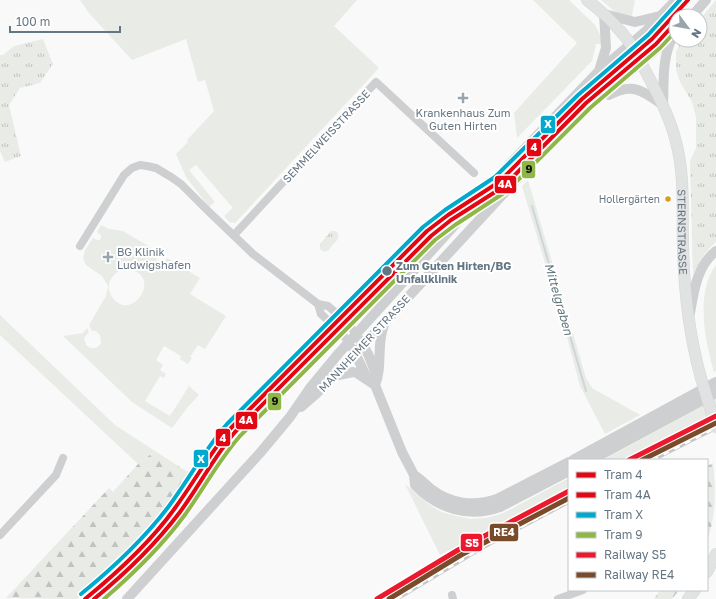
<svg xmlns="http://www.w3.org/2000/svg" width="716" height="599" font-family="'Golos Text',sans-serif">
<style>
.green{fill:#e8ebe6;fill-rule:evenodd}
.forest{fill:url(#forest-firs)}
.park{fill:url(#park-tufts)}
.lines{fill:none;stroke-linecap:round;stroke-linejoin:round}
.stream{stroke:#ced6d9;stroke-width:2}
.secondary-casing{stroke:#d5d6d7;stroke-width:12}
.minor{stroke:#cecfd0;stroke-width:8}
.tertiary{stroke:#cecfd0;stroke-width:10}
.secondary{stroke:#e1e2e2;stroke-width:11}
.rail-casing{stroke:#c3c5c6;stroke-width:3.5}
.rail{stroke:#fff;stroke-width:2;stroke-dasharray:6;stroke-linecap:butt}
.secondary-bridge-casing{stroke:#d5d6d7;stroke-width:12;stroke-linecap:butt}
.secondary-bridge{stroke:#e1e2e2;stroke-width:11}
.rail-1-casing{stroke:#fff;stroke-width:8}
.rail-2-casing{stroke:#fff;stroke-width:8}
.rail-1{stroke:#ec192e;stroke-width:5}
.rail-2{stroke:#7a4b2a;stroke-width:5}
.tram-1-casing{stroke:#fff;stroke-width:7}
.tram-2-casing{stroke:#fff;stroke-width:7}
.tram-3-casing{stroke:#fff;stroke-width:7}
.tram-4-casing{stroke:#fff;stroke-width:7}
.tram-1{stroke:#e30613;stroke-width:4}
.tram-2{stroke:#e30613;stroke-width:4}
.tram-3{stroke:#00a9ce;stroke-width:4}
.tram-4{stroke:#8eb748;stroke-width:4}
.poi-dot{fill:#99a4ac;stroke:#fff;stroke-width:1.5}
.bus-dot{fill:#da9c1a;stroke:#fff;stroke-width:1.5}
.stop-dot{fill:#657683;stroke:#fff;stroke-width:1.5}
.labels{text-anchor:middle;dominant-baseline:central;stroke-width:4;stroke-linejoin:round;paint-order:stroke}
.bus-label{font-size:10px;fill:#657683;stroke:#fff;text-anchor:end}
.poi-label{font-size:11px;fill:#657683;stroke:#fff}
.street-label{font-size:11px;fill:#657683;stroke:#fff}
.stop-label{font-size:11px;font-weight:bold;fill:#657683;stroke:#fff;text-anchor:start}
.water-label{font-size:12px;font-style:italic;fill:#60757c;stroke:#fff}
.line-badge{stroke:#fff;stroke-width:1.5}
.badge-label{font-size:11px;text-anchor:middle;font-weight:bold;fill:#fff}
.pale-badge-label{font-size:11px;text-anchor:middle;font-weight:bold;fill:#111}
</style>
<defs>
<pattern id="forest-firs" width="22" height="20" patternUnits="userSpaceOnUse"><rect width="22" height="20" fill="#e8ebe6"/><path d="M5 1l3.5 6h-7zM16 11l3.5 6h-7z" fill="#c0c3c0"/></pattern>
<pattern id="park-tufts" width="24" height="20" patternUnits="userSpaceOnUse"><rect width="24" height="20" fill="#e8ebe6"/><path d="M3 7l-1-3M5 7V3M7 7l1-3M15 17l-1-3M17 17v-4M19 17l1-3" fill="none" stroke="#c0c3c0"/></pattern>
</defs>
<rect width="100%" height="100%" fill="#f9f9f9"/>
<!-- green -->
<path class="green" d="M80 0H357L334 26 379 68 235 223 229 222 224 216 233 208 196 165 189 170 215 202 209 207 186 177 176 154 188 142 187 140 214 111 205 80 198 82 186 39 132 60 89 13Z
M533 0H569L594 24 599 32 603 44H596L592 61 517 138 514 113 577 43Z
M601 0H633L635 1 632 15 629 18 614 11Z
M528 180 586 378 592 388 640 415 605 434 580 386 567 337 522 186Z
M101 225 109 229 123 231 160 253 156 260 163 264 167 258 200 278 190 294 226 316 205 349 198 345 190 357 192 358 188 364 180 359 181 356 164 346 156 360 163 365 160 370 166 374 164 378 160 376 145 401 170 416 189 386 199 395 187 408 172 428 132 402 63 336 83 333 87 328 89 332 84 338 86 345C92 350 98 349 101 343L100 335 96 331H92L89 325 106 296 108 286 102 276 86 265 83 258 85 250 93 238 97 240H100L101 237V235L97 232ZM125 269C166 272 132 325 112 297 104 285 112 272 125 269Z
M716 265V371L714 372C705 341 695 293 716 265Z
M0 315 115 425 155 451 138 464 0 335Z
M716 399V412L622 460H603Z
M569 478V488L440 555 405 484 431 506 444 513 470 519 486 518 501 514 513 508Z"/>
<!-- forest -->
<path class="forest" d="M155 451 186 471 192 473 169 509 146 536 104 577 77 599 6 598 109 488 113 492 138 464Z
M713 463C716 490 716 516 707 542V466Z
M660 590H679L672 599H654Z"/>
<!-- park -->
<path class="park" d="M716 0V242C704 252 699 262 693 275L690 161 696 148V117L692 102 680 82 676 70V52L682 40H700V19Z
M43 39 53 64 40 83 20 88 9 105 21 156 5 162 0 151V55H3L14 46Z
M331 231H335L338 233C340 242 331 244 329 250L324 252 320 249V244Z"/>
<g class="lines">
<!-- stream -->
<path class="stream" d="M532 206 586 391"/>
<!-- secondary casing -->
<g class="secondary-casing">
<g id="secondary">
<path id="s1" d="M587 0C600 10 612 21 623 34 632 44 638 57 645 70 657 93 670 117 676 142 685 175 682 211 683 245 684 289 689 335 701 378"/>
<path d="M707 572 716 554"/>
<path d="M688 599 695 590"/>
</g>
</g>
<!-- minor -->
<path class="minor" d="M234 235 376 82 474 173
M80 246 124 175 132 168 140 165 147 166 156 168 171 177 181 184 206 209 253 254 318 304 328 306 350 325 355 334
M318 304 321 314 342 333 348 342
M0 535 56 475 63 458
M452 595 453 599
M558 599 583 590"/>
<!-- tertiary -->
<path class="tertiary" d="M692 16 706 0
M599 71 606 48 604 14 635 22 660 16
M609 95C632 82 644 91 663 105
M663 105C664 82 662 61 671 40
M690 313C694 290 697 266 716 251
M360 340 368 354 377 376
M353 349 368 380
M334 376 353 372 357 373 375 385 402 452 414 475 415 485C438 509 469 518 500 507L569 471
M375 385C383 367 376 344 384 325
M301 407 316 394 386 321 541 153 591 105 676 33
M573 460 716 382
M591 460 716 393
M414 475C421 479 425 484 431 489 450 504 474 507 497 499L569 462
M127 599 260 453 290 417 310 388 339 353 509 165 599 71 646 31 676 0"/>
<!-- secondary -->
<use href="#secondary" class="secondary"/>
<!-- rail casing -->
<g class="rail-casing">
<path id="rail" d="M653 460 716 428
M397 599 484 547 569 502"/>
</g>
<!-- rail -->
<use href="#rail" class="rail"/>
<!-- secondary-bridge casing -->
<g class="secondary-bridge-casing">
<path id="secondary-bridge" d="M701 378 716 428"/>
</g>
<!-- secondary-bridge -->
<use href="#secondary-bridge" class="secondary-bridge"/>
<!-- rail-1 casing -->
<g class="rail-1-casing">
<path id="rail-1" d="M629 460 716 416
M377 599 458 550 569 491"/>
</g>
<!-- rail-2 casing -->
<g class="rail-2-casing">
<path id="rail-2" d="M642 460 716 423
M389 599 461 555 569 498"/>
</g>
<!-- rail-1 -->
<use href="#rail-1" class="rail-1"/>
<!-- rail-2 -->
<use href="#rail-2" class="rail-2"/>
<!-- tram-1 casing -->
<g class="tram-1-casing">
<path id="tram-1" d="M85 599C118 572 150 543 175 508 194 482 210 453 231 428L427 231 448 215 499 182 582 99 652 39 688 0"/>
</g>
<!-- tram-2 casing -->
<g class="tram-2-casing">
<path id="tram-2" d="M94 599C126 573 155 545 180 512 199 486 214 457 235 432L431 236 451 220 503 187 586 103 656 44 676 22"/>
</g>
<!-- tram-3 casing -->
<g class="tram-3-casing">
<path id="tram-3" d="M81 594C113 568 144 539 169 506 189 479 205 449 227 424L423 227 445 210 495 177 578 95 648 35 680 0"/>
</g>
<!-- tram-4 casing -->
<g class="tram-4-casing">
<path id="tram-4" d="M104 599C133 574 161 547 184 516 203 490 218 461 240 436L435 240 455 225 507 191 590 108 660 48 676 31"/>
</g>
<!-- tram-1 -->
<use href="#tram-1" class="tram-1"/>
<!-- tram-2 -->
<use href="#tram-2" class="tram-2"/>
<!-- tram-3 -->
<use href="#tram-3" class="tram-3"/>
<!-- tram-4 -->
<use href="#tram-4" class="tram-4"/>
</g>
<!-- markers -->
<g class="poi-dot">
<path d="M461 92h4v4h4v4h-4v4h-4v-4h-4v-4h4z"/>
<path d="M106 251h4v4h4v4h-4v4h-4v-4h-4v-4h4z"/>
</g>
<circle class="bus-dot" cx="668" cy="199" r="3.5"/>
<circle class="stop-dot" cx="387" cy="271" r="5.5"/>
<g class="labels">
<!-- bus labels -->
<g class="bus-label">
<text x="660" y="199">Hollergärten</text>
</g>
<!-- poi labels -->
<g class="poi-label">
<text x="463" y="112">Krankenhaus Zum<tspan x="463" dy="13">Guten Hirten</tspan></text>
<text x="117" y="251" text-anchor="start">BG Klinik<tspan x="117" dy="13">Ludwigshafen</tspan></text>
</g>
<!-- street labels -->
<g class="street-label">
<text transform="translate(326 136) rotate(-47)">SEMMELWEISSTRASSE</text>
<text stroke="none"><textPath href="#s1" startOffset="261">STERNSTRASSE</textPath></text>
<text transform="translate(364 343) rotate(-47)">MANNHEIMER STRASSE</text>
</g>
<!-- stop labels -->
<g class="stop-label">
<text x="396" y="265">Zum Guten Hirten/BG<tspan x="396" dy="13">Unfallklinik</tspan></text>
</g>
<!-- water labels -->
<g class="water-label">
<text transform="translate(559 299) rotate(74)">Mittelgraben</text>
</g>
</g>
<g class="line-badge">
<rect x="540" y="115" width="16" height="19" rx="4" fill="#00a9ce"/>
<rect x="526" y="138" width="16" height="19" rx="4" fill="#e30613"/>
<rect x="521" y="160" width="15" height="19" rx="4" fill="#8eb748"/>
<rect x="494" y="175" width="23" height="19" rx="4" fill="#e30613"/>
<rect x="267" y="392" width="15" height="19" rx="4" fill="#8eb748"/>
<rect x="235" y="411" width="23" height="19" rx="4" fill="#e30613"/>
<rect x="215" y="428" width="16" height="19" rx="4" fill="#e30613"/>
<rect x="193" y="449" width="16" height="19" rx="4" fill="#00a9ce"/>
<rect x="489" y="523" width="30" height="19" rx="4" fill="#7a4b2a"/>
<rect x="460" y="533" width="23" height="19" rx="4" fill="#ec192e"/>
</g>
<g class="badge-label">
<text x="548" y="128">X</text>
<text x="534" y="151">4</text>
<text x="505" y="188">4A</text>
<text x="246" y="424">4A</text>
<text x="223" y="442">4</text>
<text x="201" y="463">X</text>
<text x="504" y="536">RE4</text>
<text x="472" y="547">S5</text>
</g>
<g class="pale-badge-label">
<text x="529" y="173">9</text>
<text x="275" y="405">9</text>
</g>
<!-- legend -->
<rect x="568" y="459" width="140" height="132" fill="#ffffff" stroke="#c1c8cd"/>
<rect x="576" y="472" width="20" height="6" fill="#e30613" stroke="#c1c8cd"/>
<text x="604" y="479" font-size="12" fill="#657683">Tram 4</text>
<rect x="576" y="492" width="20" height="6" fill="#e30613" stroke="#c1c8cd"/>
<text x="604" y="499" font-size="12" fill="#657683">Tram 4A</text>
<rect x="576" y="512" width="20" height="6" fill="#00a9ce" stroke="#c1c8cd"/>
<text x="604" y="519" font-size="12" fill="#657683">Tram X</text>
<rect x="576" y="532" width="20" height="6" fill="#8eb748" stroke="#c1c8cd"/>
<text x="604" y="539" font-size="12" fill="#657683">Tram 9</text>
<rect x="576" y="552" width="20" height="6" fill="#ec192e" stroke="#c1c8cd"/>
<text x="604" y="559" font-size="12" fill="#657683">Railway S5</text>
<rect x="576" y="572" width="20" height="6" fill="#7a4b2a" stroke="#c1c8cd"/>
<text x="604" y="579" font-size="12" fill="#657683">Railway RE4</text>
<!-- north arrow -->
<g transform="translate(688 28) rotate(122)"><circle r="19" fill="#ffffff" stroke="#c1c8cd"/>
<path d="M0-3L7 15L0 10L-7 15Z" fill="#99a4ac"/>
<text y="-6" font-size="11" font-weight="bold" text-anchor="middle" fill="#657683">N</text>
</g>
<!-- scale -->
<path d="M10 26v6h110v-6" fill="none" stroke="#657683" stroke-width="2"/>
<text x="16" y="26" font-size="12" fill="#657683" stroke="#ffffff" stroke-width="3" paint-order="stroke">100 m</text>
</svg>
